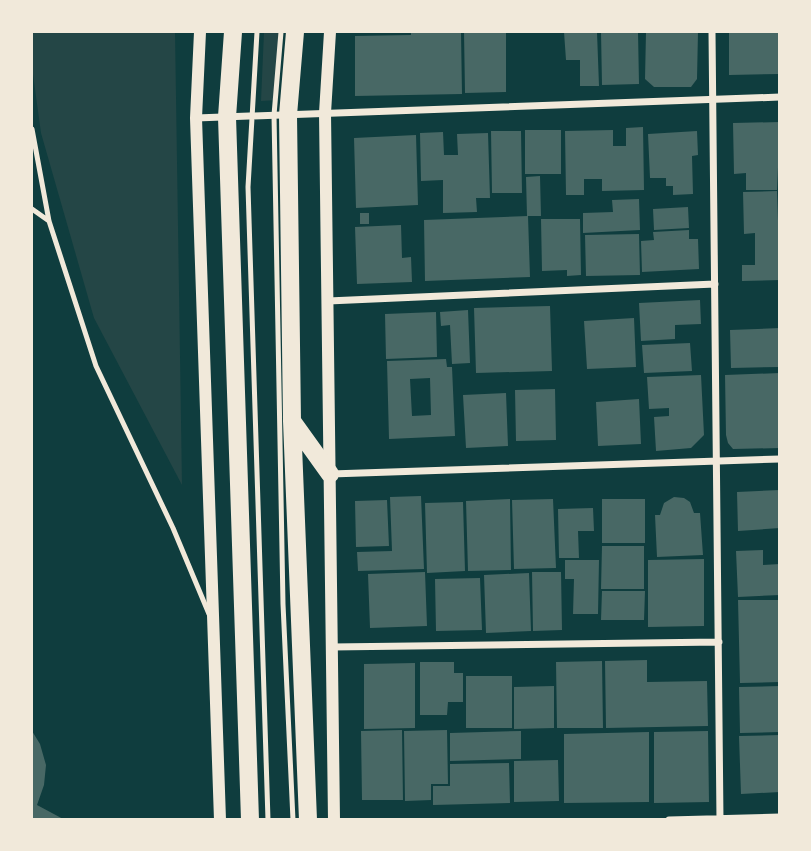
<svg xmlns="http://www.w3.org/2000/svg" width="811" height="851" font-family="'PT Sans Narrow',sans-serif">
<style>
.green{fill:#244646}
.building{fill:#486865;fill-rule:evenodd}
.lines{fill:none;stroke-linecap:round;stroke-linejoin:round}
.service{stroke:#f1e9da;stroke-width:5}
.minor{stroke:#f1e9da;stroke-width:7}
.tertiary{stroke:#f1e9da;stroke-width:12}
.primary{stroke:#f1e9da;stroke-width:18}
</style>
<rect width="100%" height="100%" fill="#0f3d3e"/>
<!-- green -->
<path class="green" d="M32 32H175L182 485 94 318 41 133 32 67Z
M264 32H282L278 100 261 101Z"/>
<!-- building -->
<path class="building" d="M411 32H461L462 94 355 96V36L411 35Z
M464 32H506V92L465 93Z
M564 32H597L599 86H580V60H566Z
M601 32H638L639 84 602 85Z
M646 32H698L697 79 691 87H654L645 79Z
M729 32H780V74L729 75Z
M780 122 777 190H746V173L734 174 733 123Z
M643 127 644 190 602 191V179H584V195H566L565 131 613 130V146H626V128Z
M525 130H561V174H525Z
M491 131H521L522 193H492Z
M697 131 698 155 692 156 693 194 673 195V186H666V178H650L648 134Z
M443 132 444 155H458L457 134 488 133 490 198H476L477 212 443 213V180L421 181 420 133Z
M416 135 418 205 356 208 354 138Z
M540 176 541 216H527L526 177Z
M777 191 780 280 742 281V265H755V233L744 234 743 192Z
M639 199 640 230 583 233V213L613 212 612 200Z
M688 207 689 228 654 230 653 209Z
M360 213H369V224H360Z
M528 216 530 277 425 281 424 220Z
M541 219H580L581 275 567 276V270L542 271Z
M401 225 402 258 411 257 412 282 357 284 355 227Z
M689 230V239H698L699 269 642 272 641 241 654 240 653 232Z
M639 234 640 275 586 276 585 235Z
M700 300 701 324 675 325V339L641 341 639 303Z
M550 306 552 371 476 373 474 308Z
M468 310 470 363 452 364 450 325 441 326 440 312Z
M436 312 437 357 386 359 385 314Z
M634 318 636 367 587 369 584 321Z
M780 328V367L731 368 730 330Z
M690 343 692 371 644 373 642 345Z
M446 359 447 367H452L455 436 389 439 387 361ZM430 378 431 415 412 416 410 379Z
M780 373V448L733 449 728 443 726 435 725 375Z
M701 375 704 435 691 448 656 451 654 417 669 416V408L649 409 647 377Z
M555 389 556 440 516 441 515 390Z
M506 393 508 446 466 448 463 395Z
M639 399 641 444 598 446 596 402Z
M780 490V528L738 531 737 492Z
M421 496 424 569 358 571 357 552 392 551 390 497Z
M674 497 684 498 690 502 694 513H700L703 555 657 557 655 515H660L664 503Z
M510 499 511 570 468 571 466 501Z
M553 499 556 568 514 569 512 500Z
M602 499H645V543H602Z
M387 500 389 546 356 547 355 501Z
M463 502 465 571 427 573 425 503Z
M593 508 594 531H578L579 558H559L558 509Z
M602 546H644V589H601Z
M763 550V565L780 564V595L738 597 736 551Z
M704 559V626L648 627V560Z
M565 560H599L598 614H573L574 579H565Z
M425 572 427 626 370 628 368 574Z
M532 572H561L562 630 533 631Z
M529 573 531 631 486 633 484 575Z
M480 578 482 630 436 631 435 579Z
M602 591H645L644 620H601Z
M738 600H780V682L740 683Z
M647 660V682L707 681 708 726 606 728 605 661Z
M602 661 603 728H557L556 662Z
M420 662H454V673H463V702H448L447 715H420Z
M415 663V728L364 729V664Z
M466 676H512V728H466Z
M554 686V728L514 729V687Z
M780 686V732L740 733 739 687Z
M402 730 403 800H362L361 731Z
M447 730 448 784H431V800L405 801 404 731Z
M32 731 40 744 46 765 44 785 37 805 65 820H32Z
M521 731V759L450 761V733Z
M708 731 709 802 654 803V732Z
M649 732V802L564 803V734Z
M780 735V792L741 794 739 736Z
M558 760 559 801 514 802V761Z
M509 763 510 803 433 805V786H450V764Z"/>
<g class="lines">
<!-- service -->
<path class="service" d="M257 32 248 187 268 820
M281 32 274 115 283 604 293 820
M32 129 49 221 96 366 173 528 209 614
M32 209 49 221"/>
<!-- minor -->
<path class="minor" d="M712 32 720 820
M196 118 780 97
M328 301 715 284
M331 474 780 459
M332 647 719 642
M669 820 780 817"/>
<!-- tertiary -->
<path class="tertiary" d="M200 32 196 118 220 820
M330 32 325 113 334 820"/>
<!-- primary -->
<path class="primary" d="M233 32 227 117 250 820
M295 32 288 115 292 421 308 820
M292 421 330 474"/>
</g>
<!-- border -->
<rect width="811" height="851" fill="none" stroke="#f1e9da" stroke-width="66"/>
</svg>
